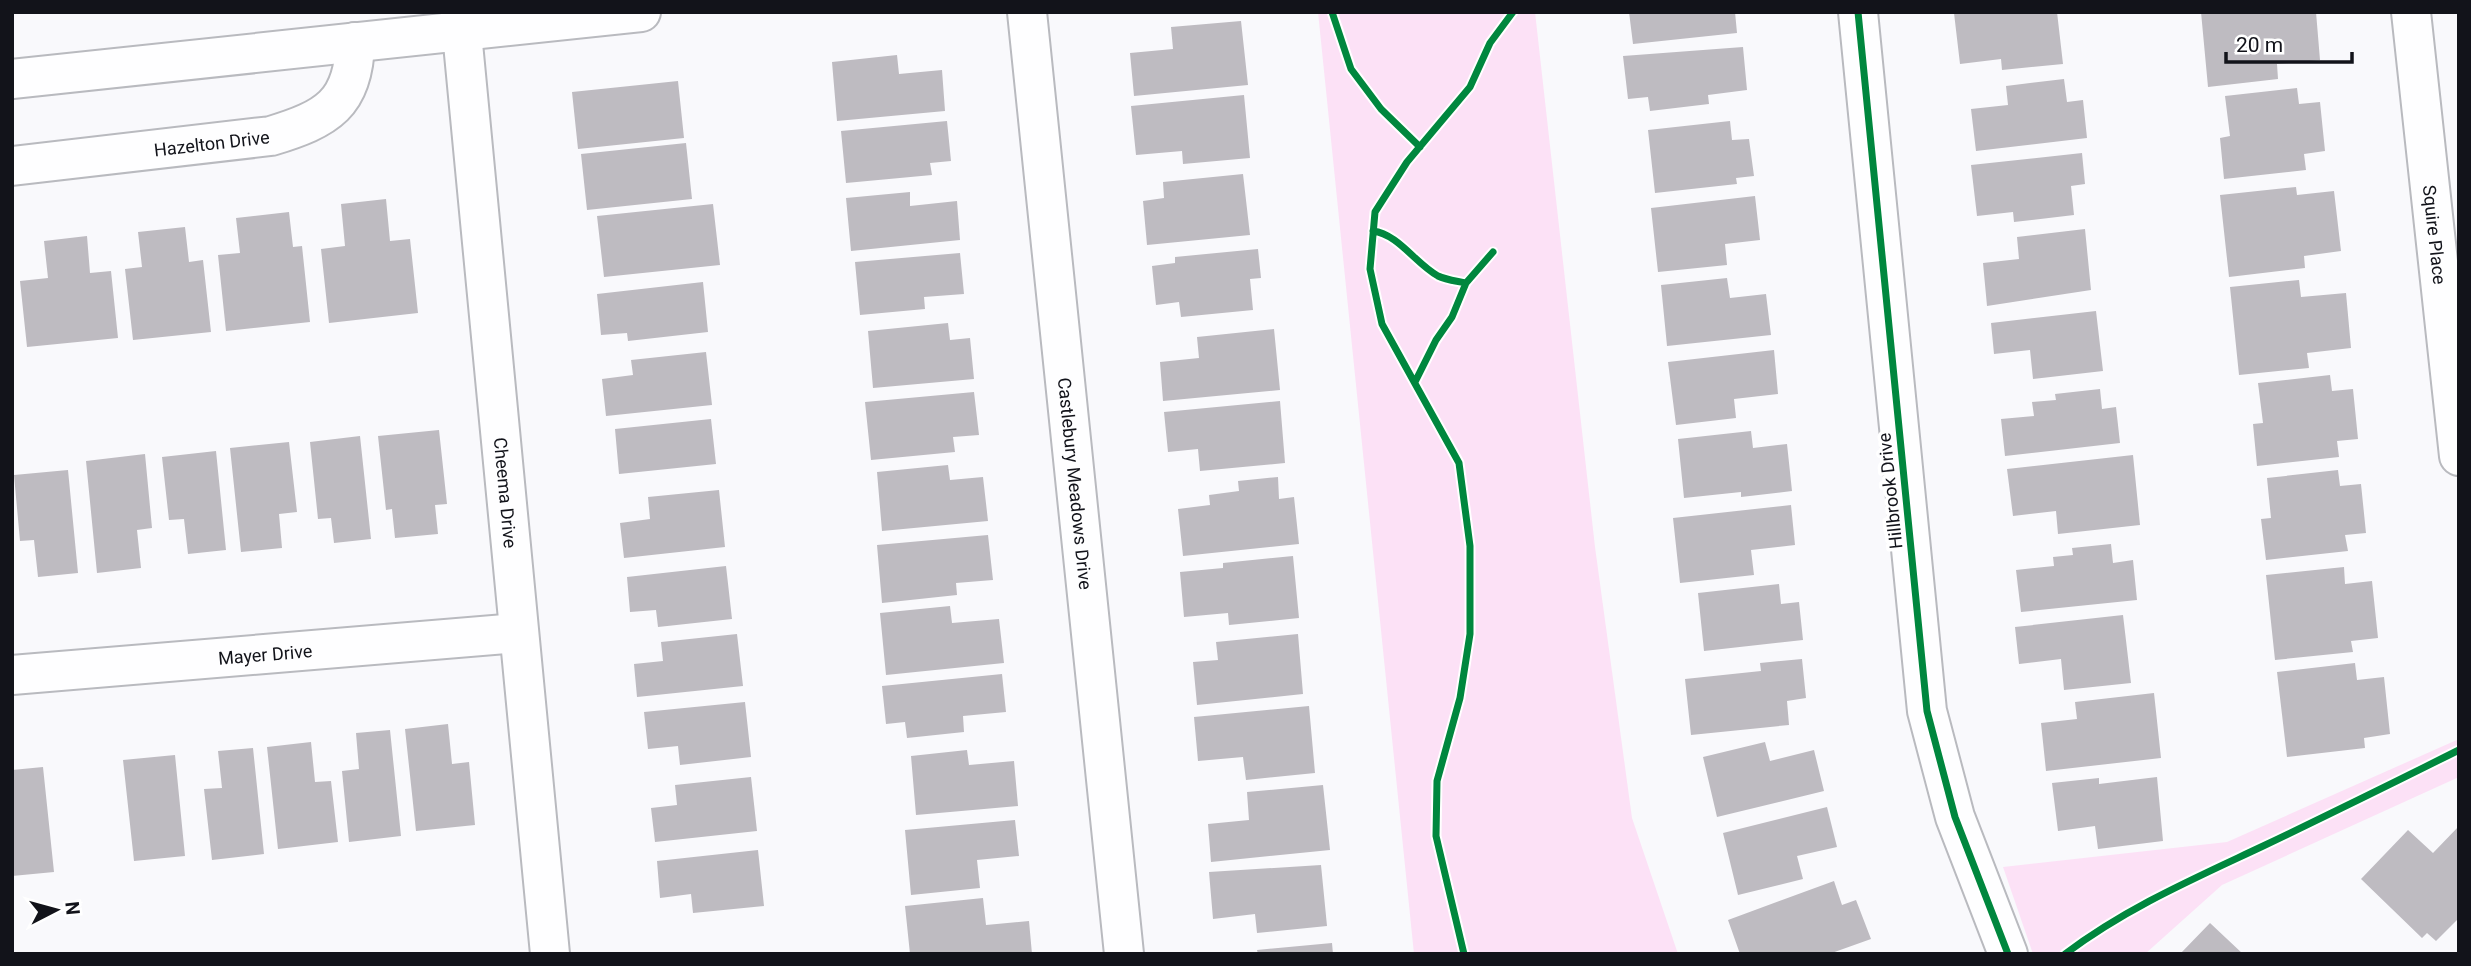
<svg xmlns="http://www.w3.org/2000/svg" width="2471" height="966" font-family="Roboto,sans-serif">
<style>
.green{fill:#fce1f6}
.building{fill:#bebbc1}
.lines{fill:none;stroke-linecap:round;stroke-linejoin:round}
.minor-casing{stroke:#b9babf;stroke-width:42}
.minor{stroke:#fefeff;stroke-width:38}
.cycleway-casing{stroke:#fff;stroke-width:11}
.cycleway{stroke:#00873e;stroke-width:7}
.labels{text-anchor:middle;dominant-baseline:central;stroke-width:7;stroke-linejoin:round;paint-order:stroke}
.street-label{font-size:18px;fill:#12131a;stroke:#fff}
</style>
<rect width="100%" height="100%" fill="#f9f9fc"/>
<!-- green -->
<path class="green" d="M1318 12H1535L1595 547 1632 818 1678 954H1414Z
M2459 739V777L2222 885 2145 954H2033L2003 867 2227 842Z"/>
<!-- building -->
<path class="building" d="M1629 12H1735L1737 33 1633 44Z
M2057 12 2063 64 2002 70 2001 59 1960 64 1954 13Z
M2201 12H2316L2320 60 2277 64 2278 79 2208 87Z
M1241 21 1248 85 1134 96 1130 53 1173 49 1171 27Z
M1743 47 1747 90 1708 95 1709 104 1650 111 1648 97 1628 99 1623 56Z
M897 55 899 74 942 70 945 111 837 121 832 62Z
M2064 79 2067 102 2083 100 2087 138 1976 151 1971 109 2008 105 2006 86Z
M678 81 684 138 578 149 572 92Z
M2297 88 2299 104 2320 102 2325 151 2304 154 2306 170 2224 179 2220 138 2230 136 2225 96Z
M1244 95 1250 158 1183 164 1182 151 1136 155 1131 106Z
M947 121 951 161 930 163 932 175 846 183 841 131Z
M1730 121 1732 140 1749 139 1754 176 1736 178 1737 184 1655 193 1648 130Z
M686 143 692 199 587 210 581 154Z
M2082 153 2085 184 2071 186 2074 215 2014 222 2013 212 1977 216 1971 165Z
M1243 174 1250 235 1147 245 1143 201 1164 198 1163 182Z
M2296 187 2297 195 2334 191 2341 251 2304 256 2305 268 2229 277 2220 195Z
M910 192V206L957 201 960 240 851 251 846 198Z
M1755 196 1760 240 1725 244 1727 265 1658 272 1651 208Z
M386 199 390 241 410 239 418 313 329 323 321 249 345 246 341 204Z
M713 204 720 265 604 277 597 216Z
M289 212 293 247 302 246 310 322 226 331 218 255 240 253 236 218Z
M185 227 189 262 203 260 211 332 133 340 125 269 142 267 138 232Z
M2085 229 2091 290 1987 306 1983 263 2019 259 2017 237Z
M87 236 90 273 111 271 118 338 27 347 20 281 48 278 44 241Z
M1258 249 1261 278 1250 279 1253 310 1181 317 1179 302 1156 305 1152 266 1175 263V257Z
M960 253 964 294 924 297 925 309 860 315 855 262Z
M1727 278 1730 298 1766 294 1771 335 1667 346 1661 285Z
M2299 280 2301 297 2346 293 2351 348 2307 353 2309 368 2239 375 2230 287Z
M703 282 708 332 628 341 627 333 601 335 597 294Z
M2096 311 2103 371 2033 379 2030 350 1994 354 1991 323Z
M948 323 950 340 970 338 974 379 873 388 868 331Z
M1274 329 1280 390 1163 401 1160 362 1199 358 1197 337Z
M1774 350 1778 394 1734 399 1736 418 1676 425 1668 362Z
M706 352 712 405 606 416 602 379 633 375 631 360Z
M2330 375 2332 391 2353 389 2358 439 2337 441 2339 457 2257 466 2253 424 2263 423 2258 383Z
M2100 389 2102 409 2116 407 2120 443 2005 456 2001 419 2034 416 2032 402 2056 400 2055 394Z
M974 392 979 435 953 437 955 452 871 460 865 402Z
M1280 401 1285 463 1200 471 1198 449 1168 452 1164 412Z
M711 419 716 464 619 474 615 429Z
M439 430 447 504 435 505 438 534 395 538 392 509 386 510 378 436Z
M1751 431 1753 448 1787 444 1792 491 1741 497V492L1684 498 1678 439Z
M360 436 371 539 334 543 331 518 318 519 310 442Z
M289 442 297 512 279 514 282 548 241 552 230 448Z
M216 451 226 550 188 554 184 519 169 520 162 457Z
M145 454 152 528 137 530 141 568 97 573 86 461Z
M2133 455 2140 525 2058 534 2056 511 2013 516 2007 469Z
M948 465 950 480 983 477 988 521 882 531 877 472Z
M68 470 78 573 38 577 34 540 20 541 14 475Z
M2338 470 2340 486 2361 484 2366 533 2345 535 2348 551 2266 560 2261 519 2271 518 2267 478Z
M1278 477 1279 499 1294 497 1299 544 1183 556 1178 509 1210 505 1209 495 1239 491 1238 481Z
M719 490 725 547 624 558 620 523 650 519 648 497Z
M1791 505 1795 545 1751 550 1754 575 1680 583 1673 518Z
M988 535 993 580 956 583 957 595 882 603 877 545Z
M2111 544 2113 563 2133 560 2137 600 2021 612 2016 570 2054 566 2053 557 2073 555 2072 548Z
M1293 556 1299 618 1229 625 1228 613 1184 617 1180 572 1223 568V563Z
M726 566 732 619 658 627 656 610 630 612 627 577Z
M2344 567 2345 584 2372 581 2378 638 2351 641 2353 652 2275 660 2266 575Z
M1779 584 1781 604 1799 602 1803 640 1704 651 1698 593Z
M950 606 952 623 999 619 1004 663 886 675 880 613Z
M2123 615 2131 683 2064 690 2061 659 2019 664 2015 627Z
M737 634 743 686 637 697 634 664 663 661 661 642Z
M1298 634 1303 694 1197 705 1193 662 1218 660 1216 642Z
M1802 659 1806 698 1787 701 1789 725 1691 735 1685 679 1761 671 1760 663Z
M2355 663 2357 680 2384 677 2390 734 2364 738 2365 748 2287 757 2277 672Z
M1002 674 1006 712 963 716 964 732 907 738 905 722 886 724 882 686Z
M2154 693 2161 758 2046 771 2041 723 2077 719 2075 702Z
M745 702 751 757 680 765 678 746 648 749 644 712Z
M1309 706 1315 773 1246 780 1243 757 1198 761 1194 717Z
M448 724 452 764 469 762 475 825 416 831 405 729Z
M390 730 401 836 349 842 342 771 359 769 356 733Z
M311 742 315 782 331 781 338 842 278 849 267 747Z
M1765 742 1770 761 1814 750 1824 791 1717 817 1703 757Z
M253 748 264 854 212 860 204 789 222 788 218 751Z
M967 750 969 765 1014 761 1018 806 916 815 911 756Z
M175 755 185 856 134 861 123 760Z
M43 767 54 872 12 876V770Z
M751 777 757 831 655 842 651 808 677 805 675 785Z
M2157 777 2163 841 2098 849 2095 826 2058 831 2052 783 2099 778V784Z
M1323 785 1330 850 1211 862 1208 824 1249 820 1247 792Z
M1827 807 1837 847 1797 856 1803 879 1738 895 1723 833Z
M1015 820 1019 856 977 860 980 888 911 895 905 830Z
M2459 826V918L2436 941 2427 933 2422 938 2361 879 2408 830 2433 853Z
M758 850 764 906 693 913 691 894 660 898 657 861Z
M1321 865 1327 926 1257 933 1255 914 1213 919 1209 872Z
M1834 881 1842 905 1856 900 1871 939 1829 954H1740L1728 920Z
M983 898 986 925 1029 921 1032 954H910L905 906Z
M2210 923 2243 954H2180Z
M1332 943 1333 954H1258L1257 950Z"/>
<g class="lines">
<!-- minor casing -->
<g class="minor-casing">
<g id="minor">
<path id="s1" d="M460 12 550 954"/>
<path id="s2" d="M1027 12 1124 954"/>
<path d="M1858 12 1927 711 1955 817 2008 954"/>
<path id="s3" d="M2411 12 2459 456"/>
<path d="M12 79 641 12"/>
<path id="s4" d="M12 166 271 136C327 119 354 104 355 42"/>
<path id="s5" d="M12 675 518 633"/>
</g>
</g>
<!-- minor -->
<use href="#minor" class="minor"/>
<!-- cycleway casing -->
<g class="cycleway-casing">
<path id="cycleway" d="M1332 12 1351 69 1381 109 1420 147
M1858 12 1927 711 1955 817 2008 954
M1373 231C1398 234 1416 264 1438 276 1446 280 1457 281 1466 283
M1415 382 1436 340 1452 317 1466 283 1493 252
M1464 954 1436 836 1437 781 1460 698 1470 634V546L1459 463 1382 324 1370 269 1375 212 1407 162 1470 87 1490 43 1513 12
M2065 954C2126 908 2193 879 2261 847 2328 815 2393 783 2459 750"/>
</g>
<!-- cycleway -->
<use href="#cycleway" class="cycleway"/>
</g>
<g class="labels">
<!-- street labels -->
<g class="street-label">
<text stroke="none"><textPath href="#s4" startOffset="201">Hazelton Drive</textPath></text>
<text stroke="none"><textPath href="#s3" startOffset="224">Squire Place</textPath></text>
<text stroke="none"><textPath href="#s2" startOffset="474">Castlebury Meadows Drive</textPath></text>
<text transform="translate(1890 491) rotate(-96)">Hillbrook Drive</text>
<text stroke="none"><textPath href="#s1" startOffset="483">Cheema Drive</textPath></text>
<text stroke="none"><textPath href="#s5" startOffset="254">Mayer Drive</textPath></text>
</g>
</g>
<!-- border -->
<rect width="2471" height="966" fill="none" stroke="#12131a" stroke-width="28"/>
<!-- north arrow -->
<g transform="translate(56 910) rotate(84)" stroke="#ffffff" stroke-width="5" paint-order="stroke">
<path d="M0-5L12 26L0 18L-12 26Z" fill="#12131a"/>
<text y="-10" font-size="19" font-weight="bold" text-anchor="middle" fill="#12131a">N</text>
</g>
<!-- scale -->
<path d="M2226 52v10h126v-10" fill="none" stroke="#12131a" stroke-width="3.5"/>
<text x="2236" y="52" font-size="21" fill="#12131a" stroke="#ffffff" stroke-width="5" paint-order="stroke">20 m</text>
</svg>
